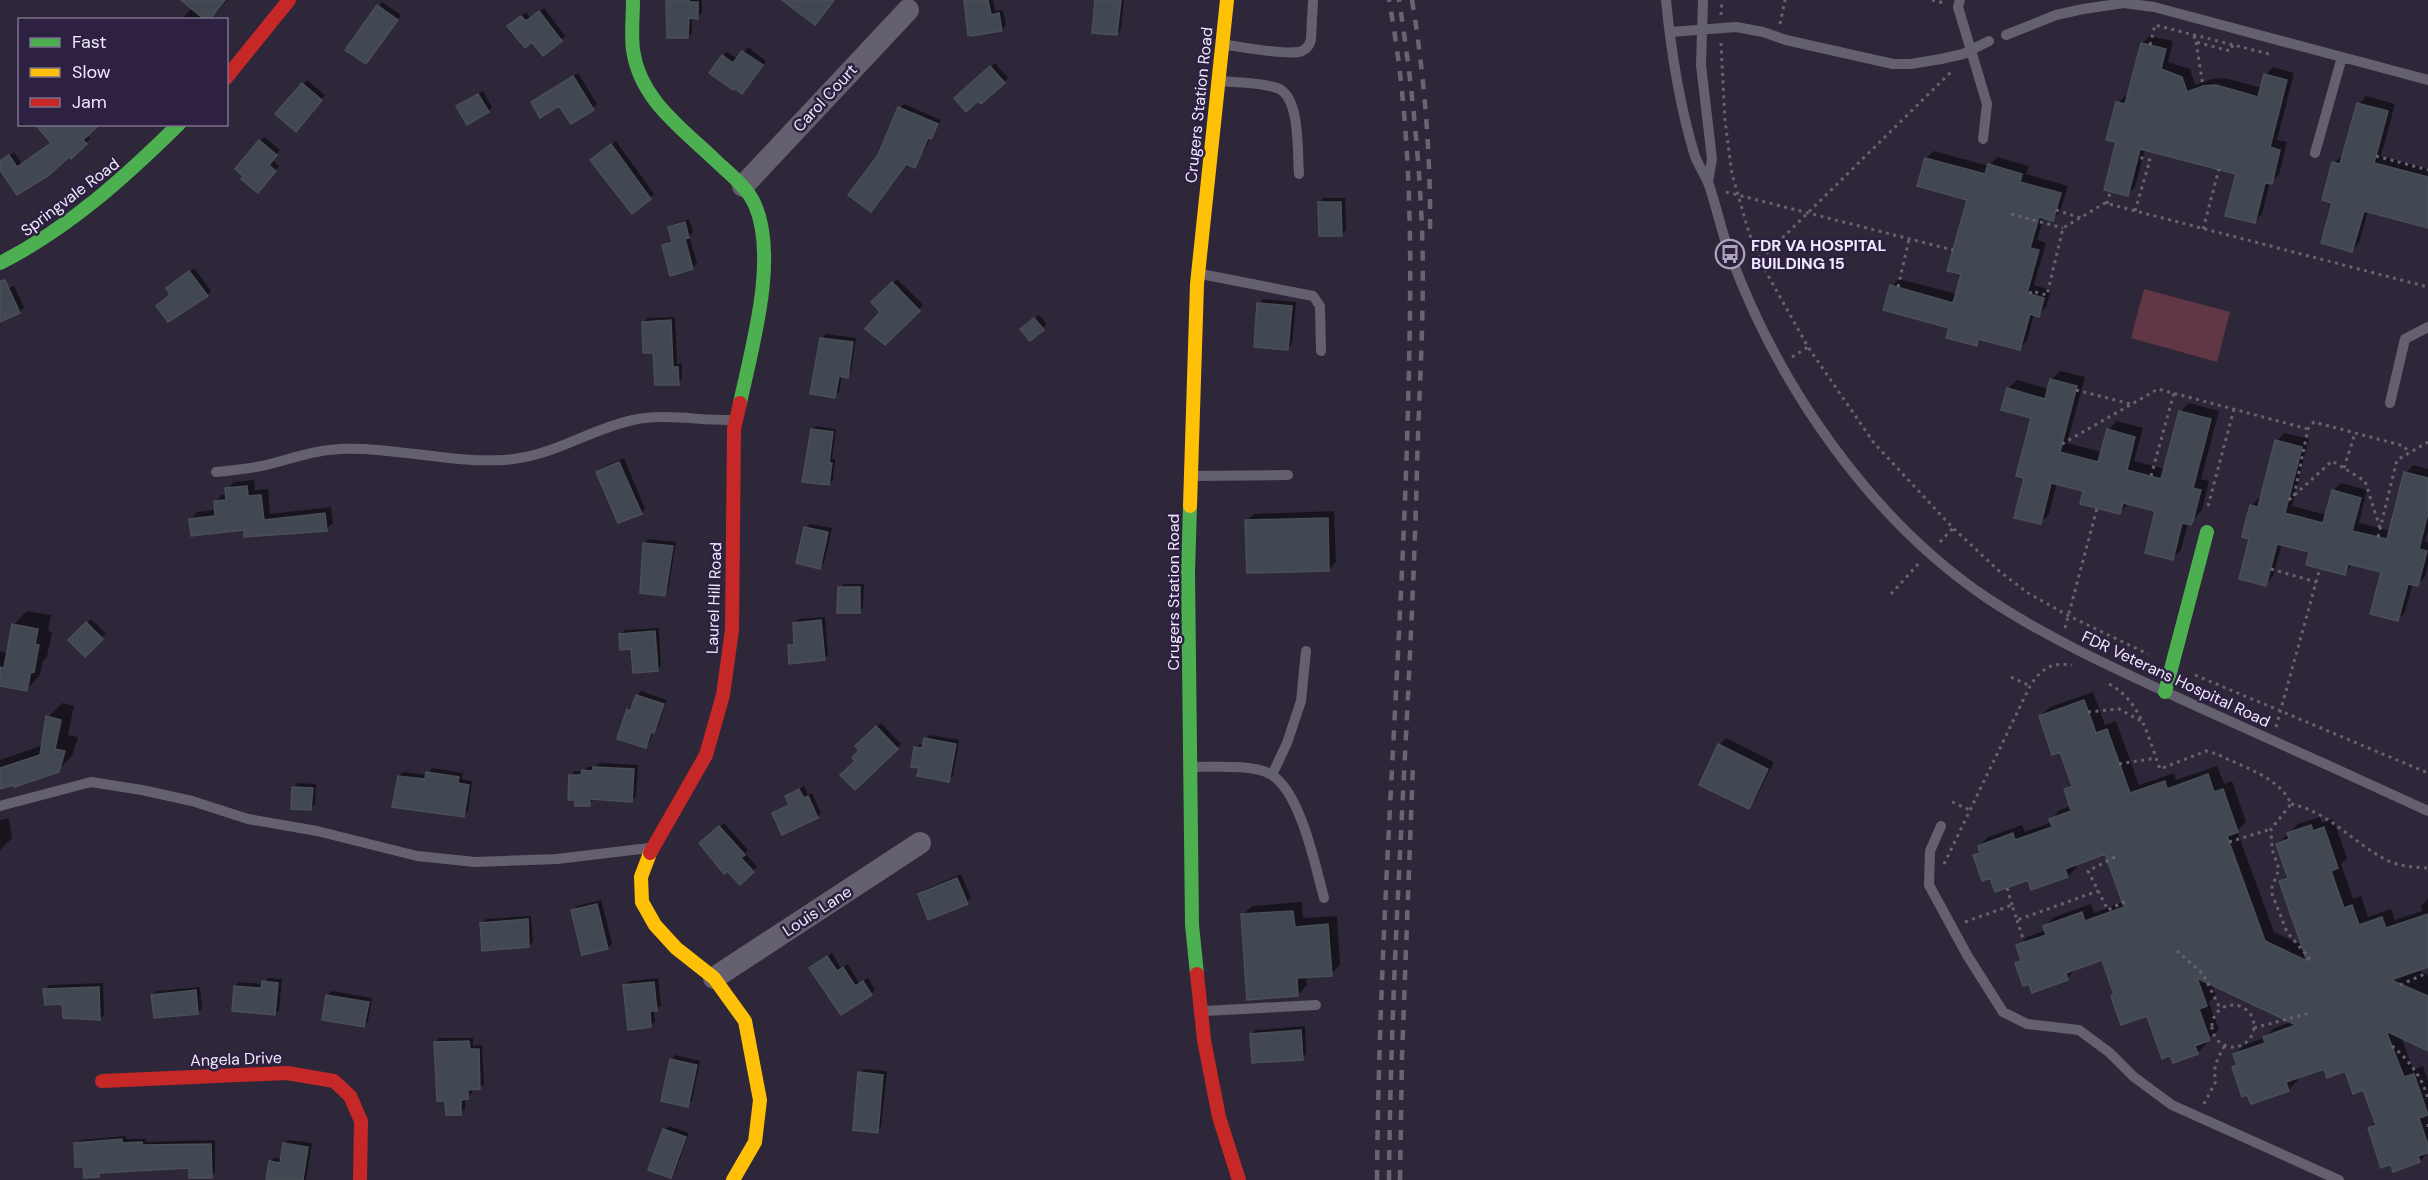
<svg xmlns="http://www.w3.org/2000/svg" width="2428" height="1180" font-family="'DM Sans',sans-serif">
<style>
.green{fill:#613745}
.shadow{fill:#0007}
.building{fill:#424851;stroke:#494f57;stroke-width:1.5}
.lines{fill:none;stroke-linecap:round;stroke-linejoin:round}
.path{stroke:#686270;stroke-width:3;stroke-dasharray:3 4.5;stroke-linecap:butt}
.lane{stroke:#65606f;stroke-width:10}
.street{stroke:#65606f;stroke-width:22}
.fast{stroke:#4caf50;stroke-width:14}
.slow{stroke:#ffc107;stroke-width:14}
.jam{stroke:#c62828;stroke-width:14}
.rail{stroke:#6a6371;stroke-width:4.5;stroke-dasharray:10 10;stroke-linecap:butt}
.labels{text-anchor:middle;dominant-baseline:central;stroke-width:5;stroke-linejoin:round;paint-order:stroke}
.street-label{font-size:16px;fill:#f1e9fe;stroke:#2d2040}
.poi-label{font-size:16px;font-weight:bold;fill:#f1e9fe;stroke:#2d2040;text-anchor:start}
</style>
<rect width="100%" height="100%" fill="#2e2739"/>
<!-- green -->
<path class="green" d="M2144 289 2230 312 2217 362 2131 338Z"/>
<!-- shadow -->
<path class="shadow" d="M198 0H227L217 12 203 20H182Z
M668 0H702V13L697 17H692V33L688 37Z
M965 0H993L995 11 1003 10 1006 25 1002 30Z
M1096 0H1124L1121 29 1117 34Z
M382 2 401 15 370 58 347 49Z
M544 8 565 36 543 54 514 22 526 12 530 18Z
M2150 36 2173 41 2168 62 2190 69 2195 85 2212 79 2225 78 2262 88 2266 75 2273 67 2294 73 2277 140 2287 142 2279 175 2270 182 2262 214 2254 222 2238 172 2145 149 2135 187 2127 195 2118 141V103L2126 95 2129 96 2142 43Z
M748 47 766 61 742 92 723 56 727 52 738 59Z
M995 63 1008 78 1004 82 978 99 956 98Z
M578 73 597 104 593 108 571 122 559 104 533 103Z
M307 80 325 95 300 126 303 84Z
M483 91 492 107 488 111 458 107Z
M2366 96 2395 104 2381 156 2428 169V226L2368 211 2359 243 2352 250 2334 202V163L2341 156H2344L2359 104Z
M904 104 941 120 915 166 879 156 900 108Z
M87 135 90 139 47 175 0 167V162L14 152 22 164 53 143Z
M264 137 280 150 272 160 279 166 262 187 260 141Z
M616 141 654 194 632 212 597 156Z
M1934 151 1989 166 1997 157 2029 166 2026 174 2068 186 2060 211 2053 219 2044 216 2037 240 2046 243 2034 285 2051 290 2046 307 2038 315 2034 314 2027 341 2019 349 1982 339 1976 344 1892 286 1899 279 1957 294 1963 273 1969 199 1926 158Z
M1324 198H1345L1346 230 1342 234 1319 203Z
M689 219 693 232 689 236 697 263 693 268 671 274 663 245 673 239 669 228 674 224Z
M194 268 211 291 207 295 172 294V284Z
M897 279 923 305 885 343 882 312 873 302Z
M14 286 24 307 20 312 0 320V292Z
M1263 299 1296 302 1292 344 1288 348 1259 304Z
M1039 315 1047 324 1030 339 1026 325Z
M675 317 677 364 682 363V379L678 383 655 351 643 322 648 318Z
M826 334 856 338 851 372 847 376 842 375 839 392 835 396 822 338Z
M2060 371 2085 377 2067 443 2102 452 2108 430 2117 421 2143 428 2134 461 2165 469 2180 412 2189 403 2219 411 2201 479 2209 481 2202 510 2190 523H2188L2181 550 2172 559 2157 510 2129 503 2120 512 2085 490 2057 483 2049 514 2040 523 2026 477 2033 417 2008 389 2017 380 2049 389 2051 380Z
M816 426 836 429 832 459H835L833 480 828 484 812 430Z
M2284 433 2309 439 2292 506 2327 515 2333 491 2341 483 2367 490 2359 523 2391 531 2406 473 2413 465 2428 469V531L2425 541 2428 542V564L2425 577 2417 585 2413 583 2405 612 2398 620 2383 571 2353 563 2345 573 2311 551 2282 544 2273 576 2266 584 2251 538V506L2259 498 2262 499 2277 441Z
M624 458 645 509 641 513 598 472 602 468Z
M254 480 255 490 268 489 270 514 331 507 333 523 326 529H245L191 519 197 512 216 510 215 501 222 495 227 494V489L234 482Z
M1334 511 1336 562 1329 569 1247 521 1254 514Z
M810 524 832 528 824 563 820 567 805 528Z
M648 539 676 542 668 590 664 594 644 544Z
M844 584H864L863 607 859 612 839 588Z
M27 611 51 615 48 631 52 632 47 657 43 661 40 675 27 689 0 684V651L8 653 14 624Z
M825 617 828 655 824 659 790 646 794 642 795 623 799 619Z
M91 619 106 634 85 655 70 640Z
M659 628 661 666 657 670 620 634 625 630Z
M641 691 667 700 658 727 653 731 650 742 645 747 628 710Z
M2093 692 2105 725 2116 721 2139 785 2174 773 2176 780 2217 766 2224 784 2232 781 2246 822 2237 831 2274 932 2304 946 2281 881 2288 874 2278 844 2298 824 2320 817 2322 823 2333 819 2347 858 2341 864 2353 899 2361 896 2368 917 2391 909 2395 920 2422 911 2421 906 2428 899V965L2416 969 2428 975V1050L2401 1036 2413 1069 2423 1066 2428 1081V1153L2420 1161 2391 1162 2369 1128 2376 1122 2364 1088 2346 1069 2325 1067 2297 1077 2298 1080 2289 1090 2252 1102 2233 1068 2238 1063 2235 1054 2244 1045 2264 1038 2274 1028 2292 1022 2211 983 2216 995 2209 1002 2219 1030 2205 1041 2206 1044 2197 1053 2148 1014 2116 994 2103 958 2076 968 2067 979 2029 982 2017 964 2022 959 2018 946 2027 937 2046 930 2045 926 2054 917 2091 904 2094 913 2124 902 2106 853 2076 863 2077 867 2068 876 2028 879 1991 876 1974 856 1980 850 1979 846 1988 837 2022 825 2025 832 2052 822 2051 819 2060 810 2071 806 2065 789 2072 783 2061 750 2040 716 2050 707Z
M62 703 74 706 68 735 78 737 72 756 58 770 0 788V760L43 745 48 717Z
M881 723 901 744 855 788 857 761 861 750 857 746Z
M930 735 959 740 953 776 948 780 920 767 916 748 920 744H924L925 739Z
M1726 738 1774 762 1755 800 1749 807 1719 745Z
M599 763 638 765 636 796 632 800 594 798 589 805 571 775 575 771 583 772 587 767H595Z
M432 768 463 773 462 779 472 781 468 811 464 816 399 776 403 772 427 775Z
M298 783 316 784 315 804 311 808 294 787Z
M804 786 808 795 812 793 821 813 817 817 774 813 790 803 787 796 791 792Z
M9 818 12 838 0 850V820Z
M724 823 748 850 745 853 757 867 740 883 701 843Z
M961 874 971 898 967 902 919 894 924 890Z
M601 900 612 943 608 948 584 953 573 911 577 906Z
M1302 902 1303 918 1337 916 1340 965 1331 974 1306 976 1307 985 1298 995 1243 915 1252 906Z
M531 916 533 942 529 946 482 924 486 919Z
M832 953 841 968 848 964 859 983 868 978 875 990 871 994 810 968Z
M268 978 282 979 279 1010 275 1014 235 986 239 982 263 984Z
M658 978 661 1005 654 1010 655 1022 650 1026 625 986 629 981Z
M103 983 104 1015 100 1019 45 990 49 985Z
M200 987 202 1008 198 1012 153 995 157 991Z
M332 991 372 998 368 1021 364 1025 327 995Z
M1305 1026 1306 1054 1302 1058 1252 1034 1256 1030Z
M439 1038H473V1046L482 1045 484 1084 479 1088H472V1093L465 1098V1109L461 1113 435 1042Z
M675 1055 700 1061 692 1101 687 1105 671 1060Z
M864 1069 887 1071 881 1127 877 1131 860 1073Z
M669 1126 689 1133 675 1172 671 1176 664 1130Z
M126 1136V1139H146V1142L215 1140V1172L211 1176 190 1166 103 1171 98 1176 85 1165 75 1144 80 1140Z
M288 1140 312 1143 306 1180H267L270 1162 274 1158 282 1159 284 1144Z"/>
<!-- building -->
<path class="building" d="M181 0H225L209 20H205Z
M666 0H689V2H698V19L689 18 688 38H667Z
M782 0H834L815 25Z
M964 0H988L991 15 999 13 1002 31 971 36 968 35Z
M1095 0H1121L1117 35 1092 33Z
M377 5 398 20 366 64 345 50Z
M539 11 562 41 543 56 532 42 525 48 507 26 521 16 526 21Z
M2141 43 2166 49 2161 69 2182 77 2187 92 2203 86 2216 85 2258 97 2264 74 2287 80 2270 147 2280 150 2272 184 2265 183 2255 223 2225 216 2236 174 2140 149 2128 196 2104 190 2116 142 2106 140 2116 102 2125 104Z
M742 51 763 65 742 94 735 89 733 90 709 73 722 55 733 63Z
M990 66 1005 83 981 104 978 101 966 112 954 98Z
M573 76 594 110 571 124 559 106 540 118 531 102Z
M302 83 322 100 296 132 275 114Z
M478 94 489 112 467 125 456 106Z
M2357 103 2388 111 2374 163 2428 177V228L2364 211 2352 252 2321 243 2332 203 2322 200 2332 162 2340 164Z
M898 107 938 124 931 139 928 138 915 168 906 164 871 212 848 195 878 155Z
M35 124H100L83 140 87 144 71 159 69 157 48 176 17 195 0 170V161L9 155 17 167 51 143Z
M259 140 277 155 269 165 276 171 258 193 241 179 243 176 235 169Z
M611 144 651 199 632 214 590 160Z
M1925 158 1985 174 1988 164 2022 174 2020 182 2061 193 2053 221 2039 217 2030 248 2039 250 2027 293 2044 298 2039 317 2030 314 2020 350 1978 339 1977 346 1946 338 1949 328 1883 310 1890 285 1953 303 1961 274 1947 271 1967 200 1917 186Z
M1318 202H1341L1342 236H1319Z
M685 222 689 238 685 239 693 269 670 276 662 245 672 242 668 227Z
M189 271 208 296 168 322 156 306 170 295 166 288Z
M5 280 20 313 0 322V281Z
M892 282 920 311 885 345 865 329 880 312 871 302Z
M1257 303 1292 306 1288 350 1254 347Z
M1034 318 1044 330 1030 341 1020 329Z
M671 320 673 367H678L679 385H655L653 353H643L642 322Z
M820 338 853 342 848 378 839 376 835 398 810 394Z
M2050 379 2077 386 2060 452 2098 462 2107 429 2135 437 2127 470 2161 479 2179 411 2211 419 2193 488 2201 490 2193 521 2191 525 2182 523 2173 560 2145 553 2155 511 2123 503 2120 514 2080 504 2083 491 2051 483 2041 524 2014 518 2024 478 2016 476 2031 418 2001 410 2007 388 2045 399Z
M811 429 833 432 829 463H832L829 485 802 482Z
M2275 440 2302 447 2285 513 2323 523 2332 490 2361 498 2352 531 2387 539 2404 472 2428 478V513L2419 549 2427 551 2418 586 2408 584 2398 621 2370 614 2381 572 2348 564 2345 575 2306 565 2309 552 2277 544 2266 586 2239 579 2249 539 2242 537 2245 524 2250 505 2258 507Z
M619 462 642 514 618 523 596 472Z
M247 486 248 496 261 495 264 520 325 513 327 531 244 537V530L191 536 189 519 215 516 214 501 226 500 225 488Z
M1328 518 1329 571 1247 573 1245 520Z
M804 527 828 532 820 569 796 563Z
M643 543 673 546 665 596 640 593Z
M838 587H860V613H837Z
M821 620 825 660 789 664 788 645H794L793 623Z
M86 622 103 639 85 657 68 640Z
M12 624 38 629 35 644 39 645 34 672 31 671 27 691 0 686V667L4 668Z
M655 631 658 671 633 673 631 649 620 650 619 634Z
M636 695 664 704 654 733 651 732 646 748 617 739 627 709 630 711Z
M2084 700 2096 733 2107 729 2130 793 2165 781 2167 789 2208 774 2214 792 2223 789 2238 832 2227 836 2265 941 2307 961 2279 881 2288 878 2276 844 2289 839 2287 833 2311 825 2313 831 2324 827 2338 868 2331 871 2344 908 2352 905 2359 925 2382 917 2386 928 2428 914V967L2391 980 2428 996V1051L2386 1031 2404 1077 2414 1074 2428 1115 2419 1118 2428 1145V1153L2418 1156 2420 1162 2393 1172 2391 1164 2381 1168 2368 1128 2376 1125 2363 1090 2353 1094 2345 1071 2327 1078 2324 1069 2286 1082 2289 1091 2251 1104 2247 1095 2242 1097 2232 1067 2237 1065 2233 1054 2265 1043 2263 1037 2296 1025 2197 978 2207 1006 2199 1009 2210 1040 2195 1046 2198 1054 2173 1063 2170 1055 2162 1059 2147 1016 2121 1025 2111 996 2114 995 2102 960 2066 973 2068 980 2032 993 2029 984 2023 986 2015 963 2021 961 2016 945 2046 935 2043 926 2082 912 2085 921 2124 907 2105 854 2065 869 2068 877 2031 890 2028 880 1995 892 1990 878 1982 881 1973 855 1980 853 1978 846 2013 833 2015 840 2052 827 2049 819 2071 811 2064 789 2072 786 2060 752 2052 755 2039 716Z
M46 716 61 720 55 749 65 751 59 772 14 787 13 785 0 789V768L40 755Z
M876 726 898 749 855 790 840 775 855 761 852 758 859 750 855 746Z
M924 738 956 744 949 782 917 776 919 768 911 767 914 747 922 748Z
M1718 744 1768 769 1749 809 1699 785Z
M593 767 634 769 632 802 590 799V806H575V800H568L569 775H581L582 770 593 771Z
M426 772 459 777 458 783 469 785 464 817 392 807 398 776 425 779Z
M292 787 313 788 311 810 291 809Z
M799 789 804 798 808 796 818 818 782 835 772 813 789 805 785 796Z
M719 826 745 855 741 858 754 872 740 885 727 871 724 874 699 843Z
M957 878 968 904 928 920 918 894Z
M597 904 608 949 582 955 571 910Z
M1293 911 1295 927 1328 924 1332 976 1297 978 1298 996 1247 1000 1241 914Z
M528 919 529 947 482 951 480 923Z
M827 956 837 971 843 967 855 986 863 981 872 995 841 1015 809 968Z
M262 981 278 983 275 1015 232 1011 234 986 261 988Z
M654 982 657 1011H650L651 1027 628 1030 623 985Z
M99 987 100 1020 63 1018 62 1004 45 1005 43 989Z
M196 990 198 1014 154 1018 151 995Z
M326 995 369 1002 364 1027 322 1020Z
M1301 1030 1303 1060 1252 1063 1250 1034Z
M469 1041 470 1049H479L480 1089 468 1090V1099L461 1100V1115H446L445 1101H437L434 1042Z
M670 1059 697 1065 688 1107 661 1101Z
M858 1072 883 1075 878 1133 853 1130Z
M663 1129 686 1137 671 1178 648 1170Z
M122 1139V1143L142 1142 143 1145 211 1144 212 1178H189V1168L99 1173V1177L84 1178 83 1167H75L74 1143Z
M283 1143 308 1147 303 1180H266L269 1161 280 1163Z"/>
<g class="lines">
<!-- path -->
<path class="path" d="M1932 0 1944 3
M1721 15 1722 0
M1780 24 1785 0
M2194 36 2196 42 2230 51 2233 45
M2196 42 2203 86
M1721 43 1725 121 1732 174 1749 233 1765 270 1808 347 1874 443 1953 528 1999 571 2028 593 2069 616 2148 654
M2150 45 2155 25 2273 55
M2376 156 2428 170
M1726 192 1953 250
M2107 204 2110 192
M2056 210 2081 218
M2135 211 2150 160 2138 157
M2011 214 2063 228
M2203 229 2219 169
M1761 259 1952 71
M1898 287 1909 239
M2030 294 2031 291 2047 295 2063 228 2105 203 2428 287
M1792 357 1808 347
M2076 390 2131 404
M2062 444 2158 389 2308 429
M2344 468 2355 433
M2151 476 2174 393
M2294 496 2308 429 2314 422 2404 446 2409 453
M2289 500 2332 461 2365 481 2380 528
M2208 506 2234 409
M2378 537 2397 460 2428 442
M1940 542 1953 528
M2271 569 2316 582
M1891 594 1920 562
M2065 628 2097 508
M2195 675 2428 773
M2011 677 2030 686
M2109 684C2141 701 2148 737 2160 769L2206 751 2217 754C2242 767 2280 777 2291 804L2271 829 2272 849 2279 869 2272 887V894L2287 932 2309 958 2306 961
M2088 712 2119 709 2141 721
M2276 727 2320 568
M2119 764 2156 758
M1952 802 1970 810
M2291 804C2331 812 2355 846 2391 862 2403 867 2416 867 2428 868
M2229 842 2271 829
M2115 857 2088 871 2108 910 2126 901
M1944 864 2031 684C2043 668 2051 662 2072 665
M2007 888 2012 905
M2017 920 2024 942
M1965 922 2012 905 2017 920 2098 891
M2177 951 2203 974 2220 1008
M2400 985 2427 973
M2212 1026a21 21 0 1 1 42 0a21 21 0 1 1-42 0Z
M2254 1028 2310 1013
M2392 1046C2408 1059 2423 1078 2428 1099
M2204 1104 2216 1081C2212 1067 2218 1058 2225 1045
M2428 1124V1128"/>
<!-- lane -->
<path class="lane" d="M1666 0C1671 51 1679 103 1694 153 1697 164 1705 174 1709 185 1717 208 1721 231 1730 254 1778 385 1870 519 1987 598 2055 643 2131 676 2205 710 2279 743 2354 777 2428 811
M1703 0 1701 65 1712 159 1708 182
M1960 0 1958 7 1987 104 1983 139
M1670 32 1736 27 1763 32 1786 40 1893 64H1911L1941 59 1963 54 1989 41
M2006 35 2056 15 2083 9 2124 3 2154 7 2428 80
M1226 45C1243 47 1284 55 1299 52 1306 50 1310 45 1311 39L1313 0
M1221 81C1239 83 1260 82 1277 88 1301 96 1297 153 1299 174
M2315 153 2342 57
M1201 274 1313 296 1320 306 1321 351
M2390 403 2405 339 2428 327
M216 472C233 470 250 469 266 465 291 459 314 450 341 449 395 447 449 463 504 460 553 457 587 430 633 420 665 413 701 421 733 420
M1193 476 1288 475
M1194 767C1214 767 1255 764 1272 775 1301 794 1315 865 1324 898
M1272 775 1287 743 1301 701 1306 651
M0 806 91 782 142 790 192 801 248 819 317 831 417 856 475 862 557 859 649 848
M1941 826 1930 851 1929 885 1967 955 2003 1012 2027 1024 2079 1030 2110 1053 2134 1077 2172 1105 2339 1180
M1205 1011 1316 1005"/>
<!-- street -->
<path class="street" d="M743 186 908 10
M714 978 920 843"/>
<!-- fast -->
<path class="fast" d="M633 0C633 16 631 34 633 50 640 100 682 128 716 161 730 174 747 187 755 205 778 258 752 347 740 403
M0 263C69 228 124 178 179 124
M1190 506 1188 572 1192 925 1197 974
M2165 692 2207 532"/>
<!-- slow -->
<path class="slow" d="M1190 506 1197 284 1227 0
M650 853 641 877 642 902 655 925 676 948 714 978 745 1021 760 1100 755 1142 733 1180"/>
<!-- jam -->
<path class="jam" d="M226 78 289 0
M650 853 706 755 723 695 732 630 734 429 740 403
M1197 974 1204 1040 1219 1117 1239 1180
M102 1081 287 1073 334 1081 350 1096 361 1121 360 1180"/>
<!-- rail -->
<path class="rail" d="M1412 0C1425 79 1431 159 1430 239
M1377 1180C1379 935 1399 690 1407 444 1411 297 1416 146 1389 0
M1389 1180C1391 942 1411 705 1417 468 1419 389 1425 309 1422 230 1419 153 1411 76 1399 0
M1400 1180 1402 1056 1413 764"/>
</g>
<!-- icons -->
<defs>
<g id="bus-ring" transform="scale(1.5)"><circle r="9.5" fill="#2d2040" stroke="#ada5b9" stroke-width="1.5"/><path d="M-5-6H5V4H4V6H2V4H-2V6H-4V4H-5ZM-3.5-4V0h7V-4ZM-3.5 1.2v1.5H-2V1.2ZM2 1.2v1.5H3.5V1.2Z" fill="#ada5b9"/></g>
</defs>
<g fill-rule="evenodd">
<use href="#bus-ring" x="1730" y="254"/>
</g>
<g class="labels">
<!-- street labels -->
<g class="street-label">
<text transform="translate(825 98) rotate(-47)">Carol Court</text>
<text transform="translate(1199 105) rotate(-84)">Crugers Station Road</text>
<text transform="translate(70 197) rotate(-37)">Springvale Road</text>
<text transform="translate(1173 592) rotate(-90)">Crugers Station Road</text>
<text transform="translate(714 598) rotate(-88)">Laurel Hill Road</text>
<text transform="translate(2176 679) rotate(25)">FDR Veterans Hospital Road</text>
<text transform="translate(817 911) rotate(-33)">Louis Lane</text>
<text transform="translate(236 1059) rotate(-2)">Angela Drive</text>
</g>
<!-- poi labels -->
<g class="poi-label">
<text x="1751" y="245">FDR VA HOSPITAL<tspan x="1751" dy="18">BUILDING 15</tspan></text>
</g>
</g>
<!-- legend -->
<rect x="18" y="18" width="210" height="108" fill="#2d2040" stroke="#7b708c" stroke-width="1.5"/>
<rect x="30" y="38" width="30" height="9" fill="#4caf50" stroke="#7b708c" stroke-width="1.5"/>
<text x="72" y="48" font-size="18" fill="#f1e9fe">Fast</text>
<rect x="30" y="68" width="30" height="9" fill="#ffc107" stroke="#7b708c" stroke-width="1.5"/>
<text x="72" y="78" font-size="18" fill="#f1e9fe">Slow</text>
<rect x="30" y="98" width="30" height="9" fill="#c62828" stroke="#7b708c" stroke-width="1.5"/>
<text x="72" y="108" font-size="18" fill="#f1e9fe">Jam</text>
</svg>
